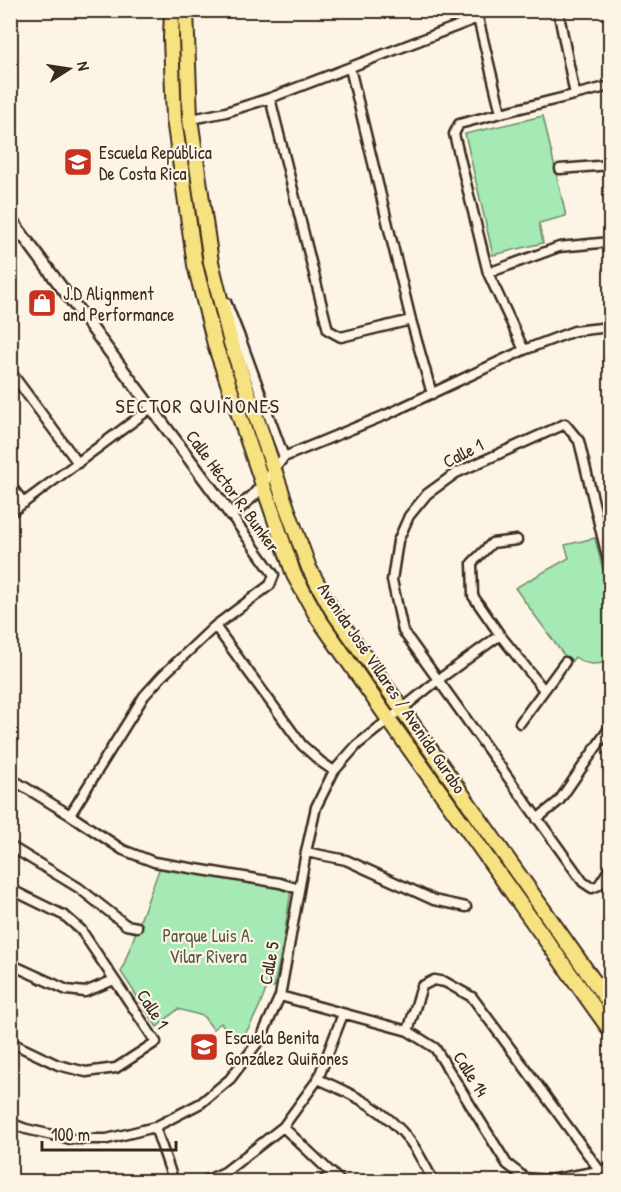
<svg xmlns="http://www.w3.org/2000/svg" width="621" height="1192" font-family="'Patrick Hand',sans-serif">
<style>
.green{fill:#a5e9b4;stroke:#708a69;stroke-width:1.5}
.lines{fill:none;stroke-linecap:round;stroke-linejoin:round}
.minor-casing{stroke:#3b2a1e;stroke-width:13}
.tertiary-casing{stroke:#3b2a1e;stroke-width:15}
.primary-casing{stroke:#3b2a1e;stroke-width:18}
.minor{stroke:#fcf5e5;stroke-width:8}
.tertiary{stroke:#fcf5e5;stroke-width:10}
.primary{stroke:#f7e281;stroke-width:14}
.labels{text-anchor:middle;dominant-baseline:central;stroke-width:4.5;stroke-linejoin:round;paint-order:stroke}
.poi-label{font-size:18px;fill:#3b2a1e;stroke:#fcf5e5;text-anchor:start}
.street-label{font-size:18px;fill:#3b2a1e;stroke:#fcf5e5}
.park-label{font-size:18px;fill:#565a44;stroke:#fcf5e5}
.neighbourhood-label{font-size:20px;letter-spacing:1.5px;fill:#3b2a1e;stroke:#fcf5e5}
</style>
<rect width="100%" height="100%" fill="#fcf5e5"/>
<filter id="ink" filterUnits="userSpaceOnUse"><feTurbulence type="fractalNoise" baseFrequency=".0167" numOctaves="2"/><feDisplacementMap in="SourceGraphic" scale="12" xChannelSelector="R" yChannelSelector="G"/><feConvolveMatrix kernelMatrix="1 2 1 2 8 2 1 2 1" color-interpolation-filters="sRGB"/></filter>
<g filter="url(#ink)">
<!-- green -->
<path class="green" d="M543 116 566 216 539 223 543 243 493 255 465 134Z
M595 538 610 599V662C594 664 590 667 575 657L572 661 563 654 515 588 569 558 565 545Z
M160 867 291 889 283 944 274 987H267C260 1007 252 1024 240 1042L234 1039 221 1023 213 1029 203 1016 178 1009 157 1027 121 972Z"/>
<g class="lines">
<!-- minor casing -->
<g class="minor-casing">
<path id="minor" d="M476 10 501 113
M558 10 575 95
M350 68 411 320 432 394
M270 98 328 330 341 337 411 320
M190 118H197L226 112 270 98 478 18
M560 169 610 165
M488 273 559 247 610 242
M226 302 241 340 284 457
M524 350 488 273 454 134 459 124 501 113 610 86
M10 371 78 463
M10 485 24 503
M262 485 284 457 388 414 524 350 574 331 610 327
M10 513 151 408
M517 540 492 543 472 563 473 596 500 635 544 690
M610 569 579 441 565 424 456 473 427 494 409 516 398 541 392 580 403 631 583 882 592 888 599 885 610 868
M10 610V611
M215 626 302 745 321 762 334 771
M520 723 565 662
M10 778 70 815 123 850 154 862 280 883 299 889
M70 815 144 696 162 676 215 626 270 585 274 575 231 515
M537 819 559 801 610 727
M10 846 79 888 126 925 137 927
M306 852 346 860 434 900 466 907
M10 889 65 916 81 930 156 1042 116 1068 86 1072 58 1065 10 1042
M10 964 67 990 85 992 114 980
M280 996 408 1031 435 1048 507 1164 525 1178 549 1180 610 1169
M408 1031 422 986 434 980 445 982 472 997 525 1068 600 1171
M318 1079C353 1094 386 1110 410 1141 419 1153 426 1168 434 1182
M10 1123 26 1129 70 1139H107L155 1127 201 1103 230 1079 261 1038 280 996 306 852 316 807 334 771 357 745 438 680 500 635
M155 1127 174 1182
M283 1127 341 1182
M203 1182 225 1172 283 1127 318 1079 343 1014
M322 1182 332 1173"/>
</g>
<!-- tertiary casing -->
<g class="tertiary-casing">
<path id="tertiary" d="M10 218 231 515 254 495 262 485"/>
</g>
<!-- primary casing -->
<g class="primary-casing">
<path id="primary" d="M172 10 171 38 174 119 195 265 216 348 294 575 318 618 389 720 610 1030
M186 10 190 118 211 262 231 343 287 508 309 568 332 610 610 1004"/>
</g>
<!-- minor -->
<use href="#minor" class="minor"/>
<!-- tertiary -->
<use href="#tertiary" class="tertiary"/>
<!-- primary -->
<use href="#primary" class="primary"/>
</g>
</g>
<!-- icons -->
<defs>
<g id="school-square" transform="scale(1.5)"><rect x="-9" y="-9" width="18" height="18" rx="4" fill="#c8321e" stroke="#fcf5e5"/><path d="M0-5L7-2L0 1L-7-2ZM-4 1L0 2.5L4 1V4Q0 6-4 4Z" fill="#fff"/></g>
<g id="shop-square" transform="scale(1.5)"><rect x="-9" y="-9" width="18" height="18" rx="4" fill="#c8321e" stroke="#fcf5e5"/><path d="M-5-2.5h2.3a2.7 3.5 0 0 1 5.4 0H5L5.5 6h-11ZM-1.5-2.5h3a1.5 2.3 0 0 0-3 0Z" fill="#fff"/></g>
</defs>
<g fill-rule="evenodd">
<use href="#school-square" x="78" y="162"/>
<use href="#shop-square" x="42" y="303"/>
<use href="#school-square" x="204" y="1047"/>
</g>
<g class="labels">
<!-- poi labels -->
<g class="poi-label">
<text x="99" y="152">Escuela República<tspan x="99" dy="21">De Costa Rica</tspan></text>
<text x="63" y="293">J.D Alignment<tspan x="63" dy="21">and Performance</tspan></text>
<text x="225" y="1037">Escuela Benita<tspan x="225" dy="21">González Quiñones</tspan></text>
</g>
<!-- street labels -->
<g class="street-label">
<text transform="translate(463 453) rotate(-27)">Calle 1</text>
<text transform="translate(233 491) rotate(54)">Calle Héctor R. Bunker</text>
<text transform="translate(392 688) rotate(56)">Avenida José Villares / Avenida Gurabo</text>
<text transform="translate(269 963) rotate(-80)">Calle 5</text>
<text transform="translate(153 1009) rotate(57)">Calle 1</text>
<text transform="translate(471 1074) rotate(58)">Calle 14</text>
</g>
<!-- park labels -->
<g class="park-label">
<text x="208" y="935">Parque Luis A.<tspan x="208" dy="21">Vilar Rivera</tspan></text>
</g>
<!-- neighbourhood labels -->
<g class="neighbourhood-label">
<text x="198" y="405">SECTOR QUIÑONES</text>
</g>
</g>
<!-- margin -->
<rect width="621" height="1192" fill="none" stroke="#fcf5e5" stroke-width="36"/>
<rect x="18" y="18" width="585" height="1156" fill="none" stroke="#3b2a1e" stroke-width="2" filter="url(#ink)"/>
<!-- north arrow -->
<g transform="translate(69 69) rotate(78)" stroke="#fcf5e5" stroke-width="4.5" paint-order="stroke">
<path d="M0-4.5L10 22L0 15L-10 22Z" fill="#3b2a1e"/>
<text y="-9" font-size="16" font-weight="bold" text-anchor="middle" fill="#3b2a1e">N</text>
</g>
<!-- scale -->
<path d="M42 1141v9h134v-9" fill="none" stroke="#3b2a1e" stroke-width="3"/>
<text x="51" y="1141" font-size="18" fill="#3b2a1e" stroke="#fcf5e5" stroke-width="4.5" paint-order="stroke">100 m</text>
</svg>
